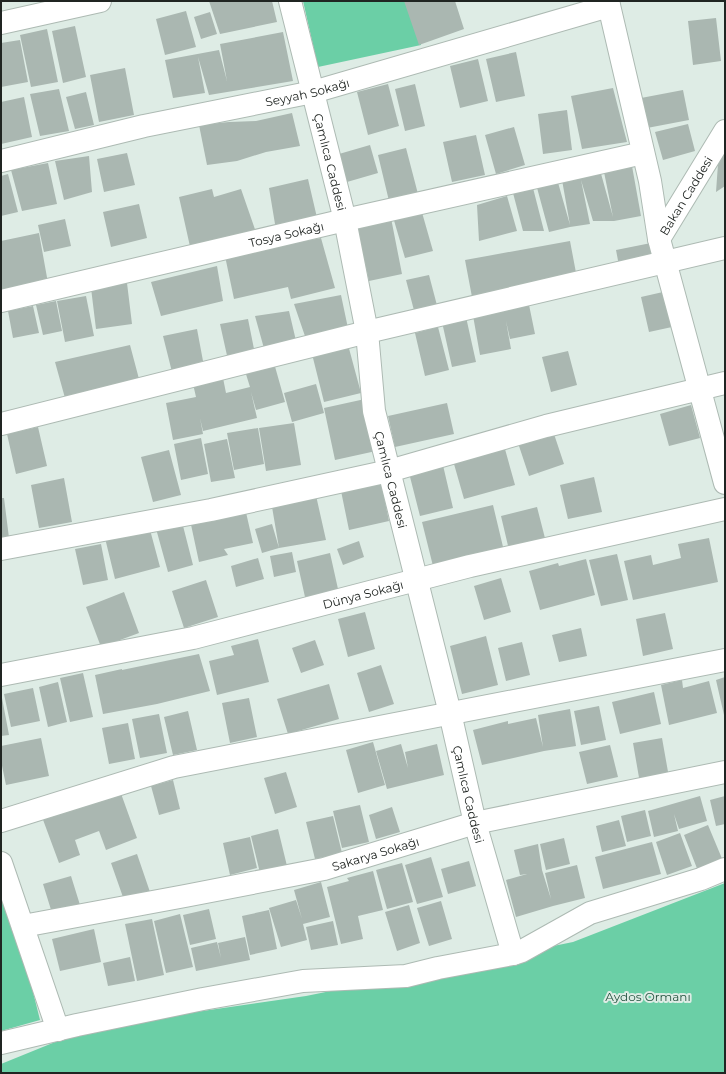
<svg xmlns="http://www.w3.org/2000/svg" width="726" height="1074" font-family="Montserrat,sans-serif">
<style>
.green{fill:#6bcfa6}
.building{fill:#aab7b1}
.lines{fill:none;stroke-linecap:round;stroke-linejoin:round}
.minor-casing{stroke:#adbab3;stroke-width:24}
.minor{stroke:#fff;stroke-width:22}
.labels{text-anchor:middle;dominant-baseline:central;stroke-width:4;stroke-linejoin:round;paint-order:stroke}
.street-label{font-size:12px;fill:#202522;stroke:#deece5}
.park-label{font-size:12px;fill:#24523f;stroke:#deece5}
</style>
<rect width="100%" height="100%" fill="#deece5"/>
<!-- green -->
<path class="green" d="M303 1H410L421 45 318 67Z
M725 883V1073H1V1064L92 1027 306 996 573 942Z
M1 888 15 920 40 1020 1 1031Z"/>
<!-- building -->
<path class="building" d="M209 1H272L277 22 220 34Z
M404 1H455L464 29 419 45Z
M186 11 196 47 165 55 156 19Z
M210 12 217 34 201 39 194 17Z
M716 18 721 61 693 65 688 21Z
M75 26 86 77 63 83 52 31Z
M47 29 58 82 31 87 20 35Z
M283 32 293 81 209 95 198 57 205 93 173 98 165 60 219 50 227 81 220 44Z
M20 40 28 82 1 87V43Z
M516 52 525 96 496 102 486 59Z
M478 59 488 101 460 108 450 66Z
M125 68 134 115 99 122 90 75Z
M388 84 399 126 368 135 357 92Z
M415 84 425 126 405 131 395 89Z
M613 88 627 142 582 149 571 96Z
M59 89 69 131 40 136 30 94Z
M683 90 689 120 647 128 641 98Z
M86 92 94 125 75 129 66 97Z
M24 97 32 137 1 144V102Z
M567 110 572 150 543 154 538 114Z
M292 113 300 146 266 152 237 161 207 165 199 125 229 122 256 121Z
M688 124 695 151 663 160 655 132Z
M514 127 525 165 496 174 485 135Z
M476 135 485 175 452 182 443 142Z
M370 145 378 173 347 182 339 154Z
M406 148 418 194 389 201 378 155Z
M725 149V186L716 192 719 150Z
M127 153 135 185 104 192 97 159Z
M89 156 92 192 64 200 55 161Z
M48 163 57 204 22 211 11 170Z
M632 166 641 216 614 221H593L581 180 590 224 570 227 549 232 536 184 557 179 570 225 562 180 600 170 613 217 604 172Z
M8 174 18 212 1 216V176Z
M308 179 318 222 276 230 269 188Z
M533 188 544 231H523L513 193Z
M212 189 214 197 241 189 257 235 191 251 179 197Z
M507 196 517 231 479 241 477 205Z
M139 204 147 238 111 247 103 212Z
M421 209 433 251 405 258 393 217Z
M391 218 402 274 369 281 357 226Z
M65 219 71 246 44 252 38 225Z
M39 233 48 283 1 292V241Z
M321 238 335 288 291 299 288 287 234 299 225 256Z
M570 241 577 278 472 297 465 260Z
M651 243 655 264 620 271 616 250Z
M217 266 223 301 161 316 151 282Z
M429 275 439 313 416 318 406 280Z
M127 283 132 324 96 329 91 288Z
M663 292 672 327 649 332 641 297Z
M341 295 349 333 307 342 294 304Z
M86 296 94 336 65 342 57 301Z
M528 300 535 334 510 339 506 321 511 349 480 355 472 310Z
M56 301 62 331 43 335 36 305Z
M33 306 39 333 13 338 8 311Z
M289 311 297 345 265 352 255 316Z
M466 317 476 362 452 367 442 322Z
M248 319 255 354 228 360 220 324Z
M438 327 449 370 425 376 415 333Z
M197 329 203 361 172 372 163 336Z
M347 341 361 393 324 402 311 350Z
M130 345 139 379 65 398 55 362Z
M568 351 577 385 551 392 542 357Z
M274 363 285 402 256 410 251 392 257 418 203 431 200 418 203 434 173 440 166 403 196 397 193 384 223 378 226 393 250 387 245 371Z
M316 384 324 413 292 422 284 393Z
M365 399 376 451 335 460 324 408Z
M447 403 454 434 395 447 388 416Z
M691 405 700 438 669 446 660 414Z
M294 423 301 465 266 471 259 428Z
M38 427 47 466 16 474 7 434Z
M258 428 264 464 234 470 227 433Z
M552 428 564 464 529 476 517 440Z
M201 438 208 474 181 480 174 444Z
M227 439 235 478 211 482 204 444Z
M503 442 515 485 464 499 452 457Z
M169 450 181 495 153 502 141 457Z
M442 461 453 508 420 516 408 469Z
M594 477 602 512 568 519 560 485Z
M64 478 72 522 39 528 31 485Z
M380 478 389 521 349 530 340 486Z
M315 491 326 540 279 548 271 501Z
M1 498H4L9 538 1 539Z
M493 505 504 551 435 574 422 522Z
M537 507 546 542 509 550 501 516Z
M245 508 253 543 224 549 228 555 199 562 190 520Z
M181 518 193 565 168 572 155 525Z
M272 524 279 548 262 553 255 529Z
M149 526 160 567 115 579 105 538Z
M709 538 718 582 633 600 624 561 651 555 653 565 681 558 678 544Z
M359 541 364 557 343 565 337 549Z
M101 544 108 580 83 585 75 549Z
M292 552 296 572 274 577 270 556Z
M330 553 338 589 305 597 297 561Z
M617 554 628 600 601 606 589 560Z
M258 558 264 579 236 587 231 566Z
M586 559 595 595 540 610 529 571 558 563 559 566Z
M501 578 511 612 484 620 474 586Z
M206 580 218 617 184 628 172 591Z
M124 592 139 633 101 647 86 607Z
M365 612 375 649 348 657 338 619Z
M665 613 673 649 643 656 636 619Z
M581 628 587 656 559 662 552 635Z
M486 636 498 685 462 694 450 646Z
M258 639 269 682 217 695 209 661 234 655 231 646Z
M315 640 324 665 301 673 292 648Z
M522 642 530 675 506 681 498 648Z
M199 654 210 691 157 704 103 714 95 675 122 669V670Z
M381 665 394 704 369 712 357 673Z
M83 673 93 717 70 722 60 678Z
M725 677V715H724L716 680Z
M682 680 683 688 709 681 717 713 669 725 661 685Z
M58 682 67 722 48 727 39 687Z
M329 684 339 719 288 734 277 699Z
M33 688 40 721 11 727 4 694Z
M654 692 661 724 620 734 612 702Z
M2 698 9 735 1 736V699Z
M249 698 257 737 230 743 222 703Z
M599 706 606 740 581 745 574 711Z
M570 709 576 746 544 751 482 765 473 730 508 721V724L536 718 543 747 538 715Z
M188 711 197 750 173 755 164 717Z
M159 714 167 753 140 758 132 719Z
M128 723 135 759 109 764 102 728Z
M41 738 49 776 6 785 1 761V746Z
M662 738 670 783 641 789 633 743Z
M373 742 385 785 358 793 346 750Z
M401 744 408 768 405 752 437 744 444 775 387 789 376 751Z
M610 745 618 777 587 784 579 752Z
M286 772 297 807 275 814 264 778Z
M173 780 180 809 159 815 151 786Z
M119 788 137 838 106 850 99 831 75 840 80 855 59 863 42 817Z
M700 796 707 821 679 829 674 814 678 831 654 837 648 811Z
M725 796V824L716 826 710 800Z
M360 805 369 842 342 848 333 811Z
M392 807 400 832 376 839 369 815Z
M645 810 651 836 627 842 621 816Z
M333 816 342 853 315 859 306 822Z
M619 820 626 846 602 852 596 826Z
M708 825 723 861 698 871 684 835Z
M278 829 287 866 260 873 251 836Z
M680 833 692 866 667 875 656 842Z
M250 837 257 868 230 875 223 843Z
M564 838 570 864 546 870 540 844Z
M652 842 661 874 603 889 595 857Z
M538 844 542 870 551 899 545 873 577 865 585 898 553 906 516 917 506 880 527 874 520 875 514 850Z
M137 854 150 892 124 900 111 863Z
M431 857 443 897 417 904 405 865Z
M469 861 476 886 448 894 441 869Z
M402 863 413 902 387 909 376 870Z
M373 871 383 910 358 916 363 939 341 944 327 887 349 881 347 878Z
M71 876 80 905 52 913 43 884Z
M321 882 330 917 303 924 307 940 281 947 269 908 296 900 302 919 294 890Z
M441 901 452 939 429 946 417 908Z
M409 905 420 943 397 951 385 912Z
M209 909 216 939 190 945 183 915Z
M269 910 277 949 250 955 242 916Z
M180 914 193 967 166 973 154 921Z
M152 919 164 975 137 981 125 924Z
M333 921 338 945 311 950 306 927Z
M94 929 101 962 60 971 52 939Z
M245 937 250 960 196 971 191 948 217 942 221 958 218 943Z
M130 957 135 981 108 986 103 963Z"/>
<g class="lines">
<!-- minor casing -->
<g class="minor-casing">
<g id="minor">
<path id="s1" d="M290 1 345 220 367 332 374 411 450 713 475 823 513 954"/>
<path d="M608 1 650 181 659 239 725 483"/>
<path d="M1 23 100 1"/>
<path id="s2" d="M1 161 144 126 313 92 609 6"/>
<path id="s3" d="M659 239 725 131"/>
<path id="s4" d="M1 301 345 220 643 153"/>
<path d="M1 424 367 332 725 248"/>
<path d="M1 549 211 510 389 471 546 426 725 383"/>
<path id="s5" d="M1 675 193 638 470 566 725 509"/>
<path d="M1 821 174 767 725 660"/>
<path d="M1 863 58 1030"/>
<path id="s6" d="M23 926 185 896 324 869 475 823 725 772"/>
<path d="M1 1043 77 1025 203 999 303 981 406 976 438 968 513 954 522 951 590 913 701 879 725 869"/>
</g>
</g>
<!-- minor -->
<use href="#minor" class="minor"/>
</g>
<g class="labels">
<!-- street labels -->
<g class="street-label">
<text stroke="none"><textPath href="#s2" startOffset="314">Seyyah Sokağı</textPath></text>
<text stroke="none"><textPath href="#s1" startOffset="166">Çamlıca Caddesi</textPath></text>
<text stroke="none"><textPath href="#s3" startOffset="51">Bakan Caddesi</textPath></text>
<text stroke="none"><textPath href="#s4" startOffset="293">Tosya Sokağı</textPath></text>
<text stroke="none"><textPath href="#s1" startOffset="490">Çamlıca Caddesi</textPath></text>
<text stroke="none"><textPath href="#s5" startOffset="371">Dünya Sokağı</textPath></text>
<text stroke="none"><textPath href="#s1" startOffset="814">Çamlıca Caddesi</textPath></text>
<text stroke="none"><textPath href="#s6" startOffset="360">Sakarya Sokağı</textPath></text>
</g>
<!-- park labels -->
<g class="park-label">
<text x="648" y="996">Aydos Ormanı</text>
</g>
</g>
<!-- border -->
<rect width="726" height="1074" fill="none" stroke="#202522" stroke-width="4"/>
</svg>
